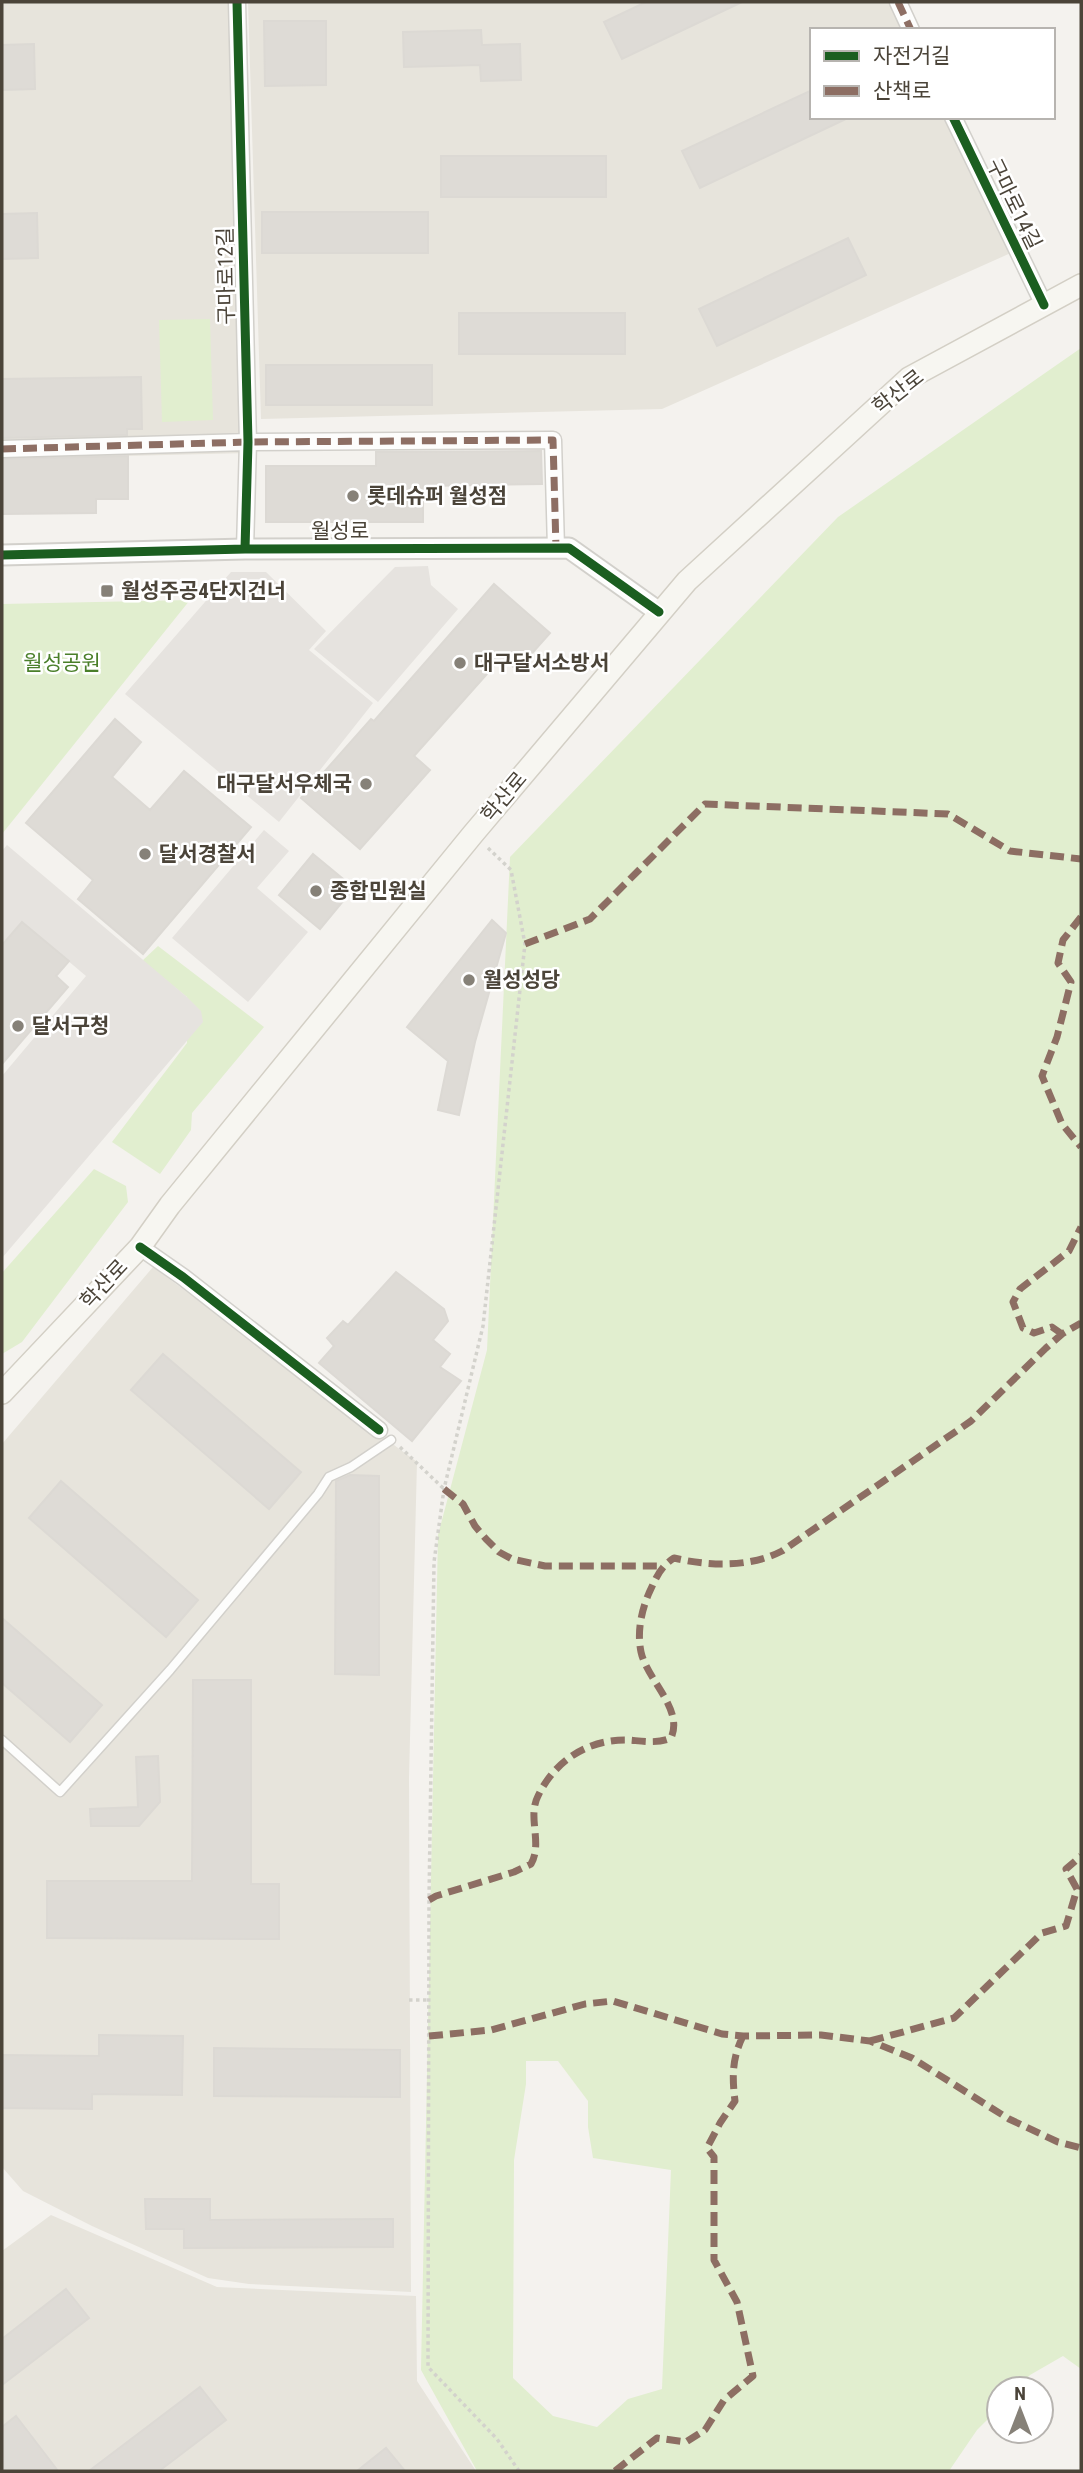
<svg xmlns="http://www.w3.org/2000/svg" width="1083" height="2473" font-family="'Roboto Condensed','Noto Sans KR',sans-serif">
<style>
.residential{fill:#e7e4dc}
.green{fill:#e1eecf;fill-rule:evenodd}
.parking{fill:#e6e3df}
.building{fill:#dedbd6;stroke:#dcd9d4;stroke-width:2}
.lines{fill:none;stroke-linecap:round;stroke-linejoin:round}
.service-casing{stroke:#d2d0cb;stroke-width:11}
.minor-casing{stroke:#d2d0cb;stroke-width:19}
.tertiary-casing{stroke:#d2d0cb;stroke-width:23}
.secondary-casing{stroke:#d3cfc5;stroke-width:24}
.path{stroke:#d3d2cc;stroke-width:3.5;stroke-dasharray:3.5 3.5;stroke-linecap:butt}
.service{stroke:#fdfdfc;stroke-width:8}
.minor{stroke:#fdfdfc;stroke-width:16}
.tertiary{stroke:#fdfdfc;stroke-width:19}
.secondary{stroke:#f7f6f1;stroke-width:21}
.quiet{stroke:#8d6e63;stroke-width:7;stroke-dasharray:14 7;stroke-linecap:butt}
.cycleway-casing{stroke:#fff;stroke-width:13}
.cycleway{stroke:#1b5e20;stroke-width:9}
.poi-dot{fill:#868178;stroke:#fff;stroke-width:2.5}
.labels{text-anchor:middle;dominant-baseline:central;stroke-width:5;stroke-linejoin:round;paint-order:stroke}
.street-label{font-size:21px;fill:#4b4439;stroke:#fff}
.poi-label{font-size:21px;font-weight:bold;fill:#4b4439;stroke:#fff;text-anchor:start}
.park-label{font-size:21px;fill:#4a7f2a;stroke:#fff}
</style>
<rect width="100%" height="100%" fill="#f4f2ee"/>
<!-- residential -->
<path class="residential" d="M2 2H237L248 453 2 459Z
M248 2H888L902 30H812V117H946L1013 252 662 409 261 419Z
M153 1267 417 1462 409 1778 411 2292 249 2284 208 2278 92 2226 23 2191 2 2167V1444Z
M51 2215 217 2287 416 2296 417 2381 476 2471H2V2251Z"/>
<!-- green -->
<path class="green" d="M210 319 213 420 162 422 159 320Z
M1081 348V2369L1063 2356 1030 2375 1017 2389H999V2408L977 2430 949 2471H477L421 2370 438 1535 487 1350 510 857 838 517ZM526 2061H558L588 2101V2127L593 2158 671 2170 662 2389 628 2399 597 2427 553 2416 513 2378 514 2160 526 2084Z
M190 600 2 834V604Z
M158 946 264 1027 192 1113 191 1130 160 1174 112 1142 187 1043V997L142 961Z
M94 1169 126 1186 128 1202 22 1342 2 1354V1273Z"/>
<!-- parking -->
<path class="parking" d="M428 566 431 585 458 609 378 702 314 649 395 567Z
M231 572H266L326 631 309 650 373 703 279 822 125 694Z
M264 830 289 851 257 888 308 932 248 1002 172 938Z
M7 845 187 997 201 1011 203 1022 2 1258V1076L86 976 22 922 2 945V851Z"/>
<!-- building -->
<path class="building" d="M646 2H742L622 59 604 22Z
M264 21H326V85L265 86Z
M481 30 482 45 520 44 521 80 481 81 480 65 404 67 403 32Z
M34 44 35 89 2 90V45Z
M812 90V117H850L700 188 682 151Z
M441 156H606V197H441Z
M262 212H428V253H262Z
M37 213 38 258 2 259V214Z
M848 238 866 275 717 346 699 309Z
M459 313H625V354H459Z
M266 365H432V405H266Z
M141 377 142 429H127V435L2 438V379Z
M541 451 542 484 423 486V522H266V466H376V452Z
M128 456V499H96V513L2 514V459Z
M494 584 550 633 517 670 502 657 414 756 430 770 360 849 301 798 371 719 374 721Z
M115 719 141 742 112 777 150 810 184 771 251 827 143 954 78 899 93 880 26 823Z
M313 854 354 888 320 929 279 895Z
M492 920 506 933 475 1042 459 1115 438 1110 448 1061 407 1027Z
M22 922 69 961 56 976 68 987 2 1064V945Z
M396 1272 444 1309 448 1321 433 1340 450 1354 440 1367 461 1381 412 1441 319 1363 334 1346 327 1338 343 1321 348 1325Z
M163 1354 301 1472 269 1509 131 1390Z
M350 1475 379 1476V1675L335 1674 336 1481Z
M61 1481 198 1600 166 1637 29 1518Z
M2 1618 102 1705 70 1742 2 1683Z
M193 1680H251V1884H279V1939L47 1938V1881H192Z
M158 1756 160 1802 139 1826H91L90 1809 138 1807 136 1757Z
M99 2035 183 2036 182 2095 92 2094V2109L2 2108V2055L99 2056Z
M214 2048 400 2050V2097L214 2096Z
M145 2199H210V2220L393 2219V2247L184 2248V2229H146Z
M66 2289 89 2318 2 2385V2339Z
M200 2387 226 2420 159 2471H89Z
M16 2416 58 2471H2V2427Z
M386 2448 405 2471H357Z"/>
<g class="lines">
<!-- service casing -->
<g class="service-casing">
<path id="service" d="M2 1740 60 1792 170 1670 318 1494 329 1477 351 1467 391 1440"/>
</g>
<!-- minor casing -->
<g class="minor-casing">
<path id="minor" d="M237 2 248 442 245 549
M898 2 911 30
M953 117 1044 305
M2 449 248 442 553 440 556 548
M140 1247 183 1277 379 1430"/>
</g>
<!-- tertiary casing -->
<g class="tertiary-casing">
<path id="tertiary" d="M2 555 245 549 569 548 659 612"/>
</g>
<!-- secondary casing -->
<g class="secondary-casing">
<path id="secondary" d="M2 1393 140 1247 170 1205 473 834 687 581 909 378 1081 285"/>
</g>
<!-- path -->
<path class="path" d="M488 848 511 870 525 944 483 1326 444 1489 434 1562 429 1900 428 2367 497 2439 519 2471
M400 1447 444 1489
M409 2000H429"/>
<!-- service -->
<use href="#service" class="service"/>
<!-- minor -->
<use href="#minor" class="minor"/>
<!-- tertiary -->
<use href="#tertiary" class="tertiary"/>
<!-- secondary -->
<use href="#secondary" class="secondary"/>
<!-- quiet -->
<path class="quiet" d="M898 2 911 30
M2 449 248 442 553 440 556 548
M1081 917 1063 940 1058 963 1071 982 1057 1037 1042 1076 1062 1124 1081 1147
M525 944 590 919 705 804 948 814 1010 851 1081 859
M1062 1334 1052 1327 1034 1333 1023 1328 1013 1302 1020 1289 1069 1251 1081 1227
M444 1489 463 1504 475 1526 486 1539 499 1552 512 1559 545 1566H662
M429 1900 436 1896 514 1872 531 1864C543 1843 527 1817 538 1796 555 1760 589 1739 628 1740 642 1741 658 1744 671 1738 684 1709 647 1680 641 1652 637 1632 641 1612 649 1593 656 1578 660 1567 674 1558 708 1566 749 1568 782 1551L971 1421 1046 1348 1062 1334 1081 1323
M429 2036 491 2030 585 2004 613 2001 722 2034 743 2036 821 2035 870 2041 912 2058 1009 2119 1058 2142 1081 2148
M870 2041 954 2018 1042 1933 1066 1926 1077 1889 1066 1869 1081 1856
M615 2471 657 2438 686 2442 705 2430 724 2400 753 2376 737 2302 714 2260V2157L707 2148 720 2123 735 2101C732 2077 732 2058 743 2036"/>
<!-- cycleway casing -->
<g class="cycleway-casing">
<path id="cycleway" d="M237 2 248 442 245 549
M953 117 1044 305
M2 555 245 549 569 548 659 612
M140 1247 183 1277 379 1430"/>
</g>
<!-- cycleway -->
<use href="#cycleway" class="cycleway"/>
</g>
<!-- markers -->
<g class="poi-dot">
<circle cx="353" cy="496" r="7"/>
<rect x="100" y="584" width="14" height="14" rx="3.5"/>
<circle cx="460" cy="663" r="7"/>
<circle cx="366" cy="784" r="7"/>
<circle cx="145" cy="854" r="7"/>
<circle cx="316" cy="891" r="7"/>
<circle cx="469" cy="980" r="7"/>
<circle cx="18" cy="1026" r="7"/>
</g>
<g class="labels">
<!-- street labels -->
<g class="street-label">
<text transform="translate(1014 204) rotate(64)">구마로14길</text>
<text transform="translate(226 276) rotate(-91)">구마로12길</text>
<text transform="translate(898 392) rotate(-38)">학산로</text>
<text x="340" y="531">월성로</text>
<text transform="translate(504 797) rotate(-50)">학산로</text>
<text transform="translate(104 1284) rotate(-47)">학산로</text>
</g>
<!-- poi labels -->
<g class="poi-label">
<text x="367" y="496">롯데슈퍼 월성점</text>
<text x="121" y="591">월성주공4단지건너</text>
<text x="474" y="663">대구달서소방서</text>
<text x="352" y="784" text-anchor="end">대구달서우체국</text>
<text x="159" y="854">달서경찰서</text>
<text x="330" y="891">종합민원실</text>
<text x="483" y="980">월성성당</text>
<text x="32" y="1026">달서구청</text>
</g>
<!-- park labels -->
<g class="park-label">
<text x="62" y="663">월성공원</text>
</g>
</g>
<!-- border -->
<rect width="1083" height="2473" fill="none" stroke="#4b4439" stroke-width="7"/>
<!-- legend -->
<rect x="810" y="28" width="245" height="91" fill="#ffffff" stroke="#b7b4b0" stroke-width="2"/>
<rect x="824" y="51" width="35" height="10" fill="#1b5e20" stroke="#b7b4b0" stroke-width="2"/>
<text x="873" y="63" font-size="21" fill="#4b4439">자전거길</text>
<rect x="824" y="86" width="35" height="10" fill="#8d6e63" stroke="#b7b4b0" stroke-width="2"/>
<text x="873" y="98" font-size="21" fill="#4b4439">산책로</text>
<!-- north arrow -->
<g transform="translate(1020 2410)"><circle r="33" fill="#ffffff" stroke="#b7b4b0" stroke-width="2"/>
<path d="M0-5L12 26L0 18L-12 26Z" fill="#868178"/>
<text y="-10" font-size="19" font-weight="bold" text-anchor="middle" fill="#4b4439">N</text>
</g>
</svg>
